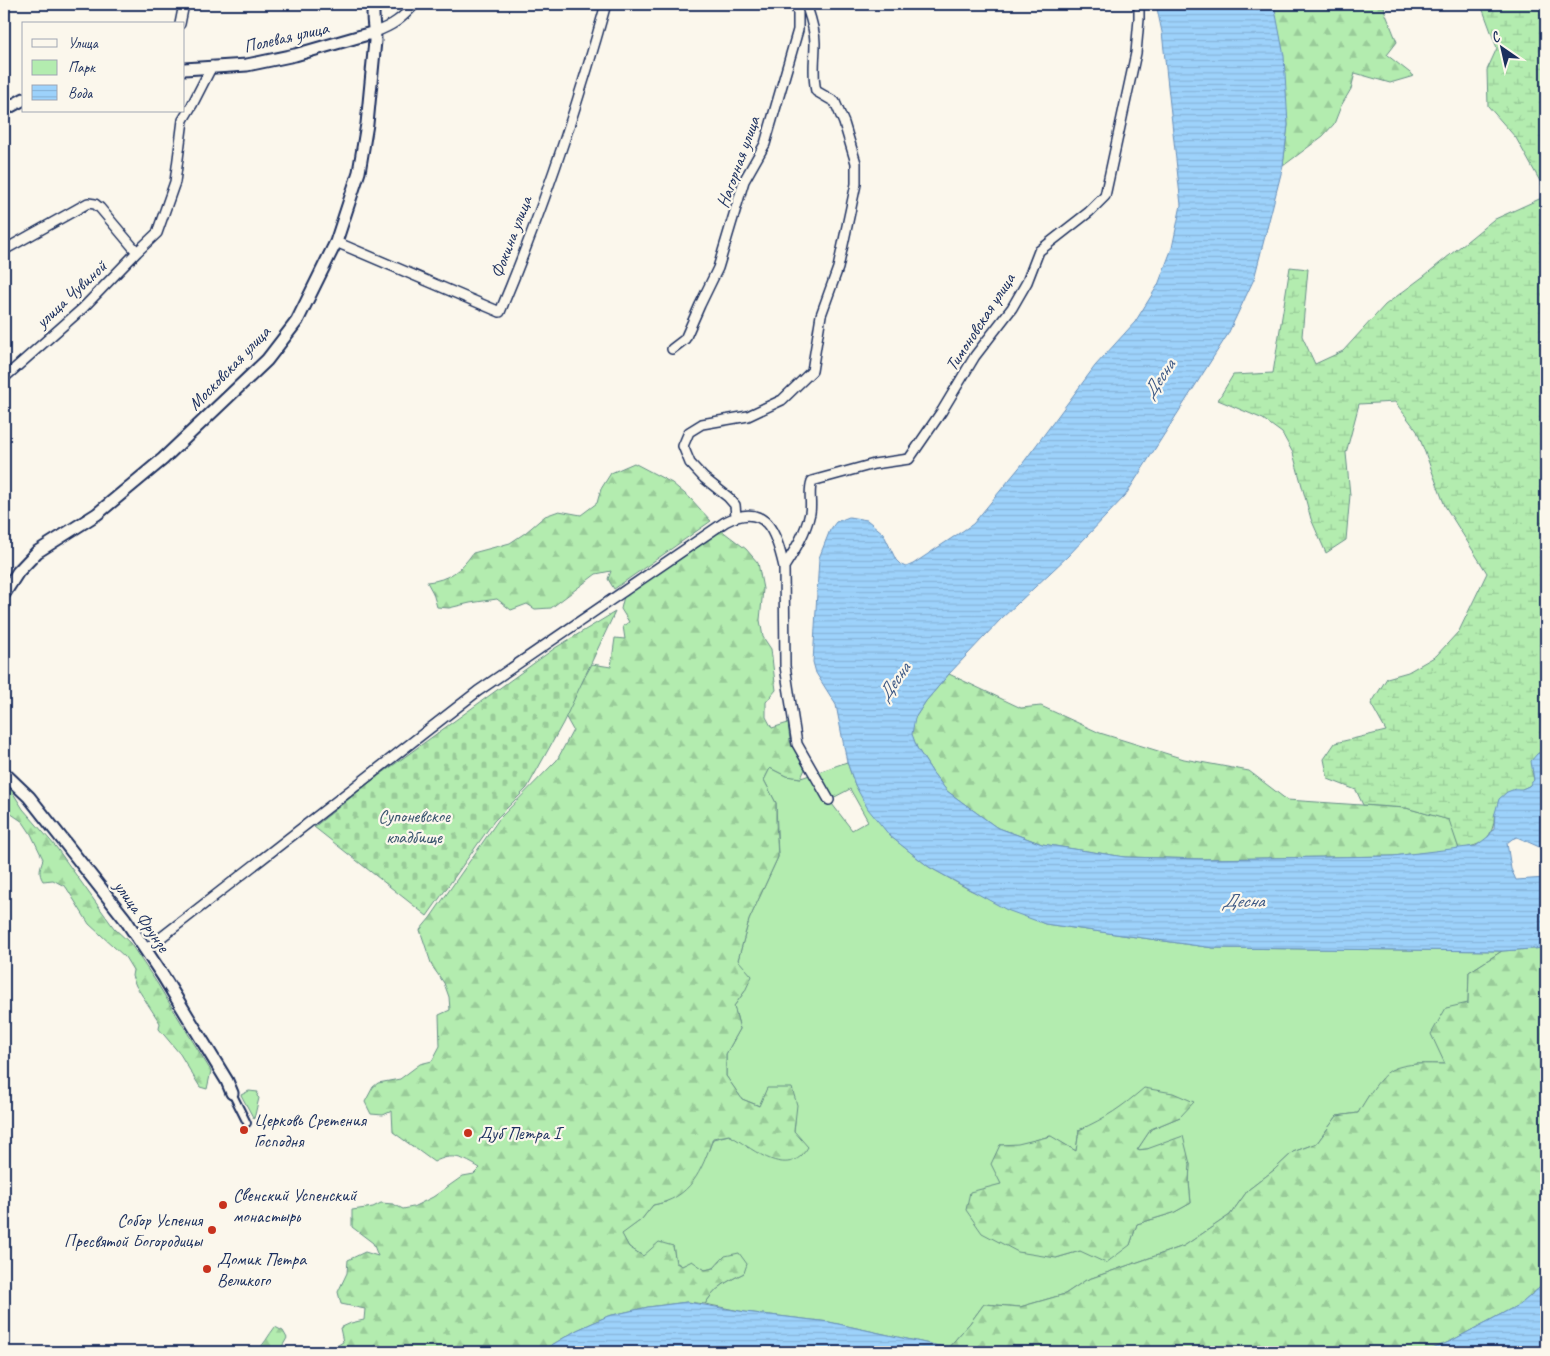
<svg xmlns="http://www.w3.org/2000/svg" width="1550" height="1356" font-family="Caveat,sans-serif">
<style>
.green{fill:#b3ecaf;stroke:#678e86;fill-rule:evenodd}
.forest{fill:url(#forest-firs);stroke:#678e86}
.wetland{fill:url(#wetland-marsh);stroke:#678e86}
.cemetery{fill:url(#cemetery-stones);stroke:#678e86}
.water{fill:url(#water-rules);stroke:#6991bc}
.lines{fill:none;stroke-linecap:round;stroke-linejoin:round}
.pedestrian-casing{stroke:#1b2f5e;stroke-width:10}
.minor-casing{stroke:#1b2f5e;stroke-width:12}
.tertiary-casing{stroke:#1b2f5e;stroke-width:15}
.pedestrian{stroke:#fbf7ec;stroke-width:6}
.minor{stroke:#fbf7ec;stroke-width:9}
.tertiary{stroke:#fbf7ec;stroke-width:11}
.poi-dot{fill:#c8321e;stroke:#fbf7ec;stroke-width:2}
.labels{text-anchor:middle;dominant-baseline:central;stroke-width:4.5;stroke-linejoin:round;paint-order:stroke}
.street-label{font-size:18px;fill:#1b2f5e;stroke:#fbf7ec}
.park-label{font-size:18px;fill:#39556e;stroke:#fbf7ec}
.poi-label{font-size:18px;fill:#1b2f5e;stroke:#fbf7ec;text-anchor:start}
.water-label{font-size:19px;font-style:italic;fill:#3c5885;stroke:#fbf7ec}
</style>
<defs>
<pattern id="forest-firs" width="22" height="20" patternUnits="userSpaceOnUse" patternTransform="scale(1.25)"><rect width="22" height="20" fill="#b3ecaf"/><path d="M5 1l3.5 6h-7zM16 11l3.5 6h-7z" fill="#99cb99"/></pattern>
<pattern id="wetland-marsh" width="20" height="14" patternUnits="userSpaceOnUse" patternTransform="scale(1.25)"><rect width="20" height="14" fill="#b3ecaf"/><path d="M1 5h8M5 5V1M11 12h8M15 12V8" fill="none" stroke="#99cb99"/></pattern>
<pattern id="cemetery-stones" width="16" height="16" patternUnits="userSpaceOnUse" patternTransform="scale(1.25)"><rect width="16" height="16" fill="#b3ecaf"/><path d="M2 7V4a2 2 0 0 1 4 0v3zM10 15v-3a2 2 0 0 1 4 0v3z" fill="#99cb99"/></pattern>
<pattern id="water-rules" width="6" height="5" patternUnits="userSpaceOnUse" patternTransform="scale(1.25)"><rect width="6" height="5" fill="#9dd2fb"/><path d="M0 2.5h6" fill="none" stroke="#87b5da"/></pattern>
</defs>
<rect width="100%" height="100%" fill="#fbf7ec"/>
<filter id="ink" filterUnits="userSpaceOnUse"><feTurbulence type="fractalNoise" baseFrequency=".02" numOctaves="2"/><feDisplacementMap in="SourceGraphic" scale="10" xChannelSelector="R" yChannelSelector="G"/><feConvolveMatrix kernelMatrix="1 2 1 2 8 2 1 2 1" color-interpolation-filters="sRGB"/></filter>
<g filter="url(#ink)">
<!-- green -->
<path class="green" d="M847 762 855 785 890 836 929 867 970 890 1045 924 1213 948 1502 951 1469 972 1468 1003 1445 1064H1415L1371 1092 1358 1113 1337 1116 1317 1143 1293 1152 1274 1170 1248 1190 1230 1215 1184 1246 1086 1280 1065 1294 1020 1307 984 1304 970 1323 948 1348 829 1322 745 1312 705 1304C716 1287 726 1282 744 1273L725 1256 714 1268 705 1270 692 1262 682 1266 676 1262 673 1246 643 1256 629 1247 621 1234 641 1220 653 1205 666 1202 708 1152 713 1139 729 1135 744 1143 748 1148 794 1131 795 1120 742 1099 726 1076V1054L740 1029 734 1006 745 991 738 960 749 920 778 857 776 803 764 780 770 768 786 776 801 778ZM850 789 868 821 852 830 829 800ZM1122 1106 1180 1117 1151 1129 1137 1150 1147 1149 1190 1164 1189 1182 1191 1203 1173 1213 1137 1224 1130 1245 1080 1251 1056 1258 1001 1184 1000 1145H1018L1050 1136 1076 1151 1079 1130 1103 1120Z
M249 1091 258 1092 257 1096 259 1098 254 1119 241 1095Z"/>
<!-- forest -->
<path class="forest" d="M1274 4H1384L1385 12 1397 42 1387 55 1414 76 1390 83 1355 73 1351 89 1341 106 1334 124 1323 136 1283 166 1288 125Z
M634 463 672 483 691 499 711 521 614 589 608 579 611 571 596 574 551 608 535 609 527 604 511 610 497 599 470 603 449 608 437 607 433 593 427 582C449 580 461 570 473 553L510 543 525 533 545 516 559 511 581 515 597 503 601 489 611 473Z
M721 530 746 549 758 563 763 589 760 620 763 637 771 649 775 683 776 690 766 702V717L772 728 788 723 790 741 805 769 801 778 786 776 770 768 764 780 776 803V821L778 857 749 920 738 960 752 976 745 991 734 1006 740 1029 726 1054V1076L742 1099 759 1106 767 1088H792L797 1105 794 1131 808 1147C788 1182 751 1147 729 1135L713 1138C701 1172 691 1198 653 1205L641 1220 622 1234 629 1247 643 1256 659 1242 673 1246 676 1263 682 1266 692 1261 705 1270 714 1268 725 1256 739 1253 747 1264 744 1273C726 1282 716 1287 705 1304L687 1302 648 1307 608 1316 577 1330 540 1352H327L343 1342 340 1328 351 1323 364 1320 365 1309 341 1304 338 1292 347 1273 348 1260 365 1252 378 1256 373 1243 352 1227V1210L373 1207 381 1203 393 1204 403 1209 413 1207 433 1197 463 1176 474 1174 480 1168C463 1158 453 1152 434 1162L393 1132 392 1111 383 1115 371 1114 365 1102 373 1087 378 1083 400 1079 420 1064 432 1061 440 1046 439 1015 450 1010 449 997 444 983 432 966 420 930 430 918 499 819 557 760 573 730 564 714 592 664 611 667 615 638 625 639 623 626 629 622 621 609 624 596Z
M949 674 1021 708 1041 706 1100 733 1184 759 1249 771 1287 800 1406 808 1450 820 1459 849 1393 856 1203 859 1125 857 1042 844 996 827 947 791 933 773 917 748 911 733 915 718 926 701Z
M4 783 8 785 23 809 56 847 114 928 130 943 157 983 211 1071 207 1089 200 1087 180 1054 159 1029 160 1023 136 986 132 976 133 970 125 957 89 924 66 887 53 880 43 881C38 873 40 868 43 859L31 834 23 822 4 809Z
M1546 948V1282L1522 1303 1451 1341 1426 1352H979L948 1348 970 1323 984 1304 1020 1307 1065 1294 1086 1280 1184 1246 1230 1215 1248 1190 1274 1170 1293 1152 1317 1143 1337 1116 1358 1113C1365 1101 1379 1077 1391 1070 1407 1062 1428 1064 1445 1064L1431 1034 1446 1008 1468 1003 1469 972 1502 951Z
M1144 1088 1173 1093 1194 1102 1180 1117 1151 1129 1137 1150 1147 1149 1183 1136 1190 1164 1189 1182 1191 1203 1173 1213 1137 1224 1130 1245 1106 1263 1080 1251 1056 1258 1018 1252 982 1233 966 1210 970 1192 1001 1184 991 1164 1000 1145 1018 1144 1051 1136 1076 1151 1079 1130C1106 1118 1122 1107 1144 1088Z
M275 1327 283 1331 287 1338 279 1352H256C264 1345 268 1336 275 1327Z"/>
<!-- wetland -->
<path class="wetland" d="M1478 4H1546V192L1516 138 1488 106 1487 70 1497 48 1483 10Z
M1546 196V749L1537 754 1532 771 1534 780 1529 786 1522 789 1495 813C1493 839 1484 845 1459 849L1449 820 1406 808 1363 805 1356 790 1328 779 1324 759 1335 743 1386 731 1371 704 1387 678 1408 672 1436 656 1459 631 1487 573 1445 506 1417 431 1395 402 1359 404 1346 453 1350 495 1346 540 1326 553 1311 519 1293 453 1282 433 1263 419 1218 400 1233 375 1273 373 1290 267 1308 269 1302 336 1315 364 1343 351 1385 305 1424 276 1493 220Z"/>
<!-- cemetery -->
<path class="cemetery" d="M615 612 563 723 527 788 494 821 427 916 314 827 370 782 555 648Z"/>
<!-- water -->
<path class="water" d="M1156 4H1274L1284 56 1288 125 1283 166 1254 279 1228 334 1125 496 1068 556 1001 619 949 674 926 701 915 718 912 734 917 748 933 773 947 791 996 827 1042 844 1125 857 1203 859 1393 856 1476 846 1489 836 1494 828 1495 813 1499 799 1507 792 1515 789H1522L1529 786 1534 780 1531 761 1537 754 1546 749V850L1517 837 1512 839 1507 843 1511 869 1516 880 1546 878V948L1502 951 1213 948 1045 924 1007 910 929 867 890 836 868 809 855 785 847 762 836 705 816 673 813 662 819 558 830 530 836 522 849 517 867 520 883 533 896 560 901 565 906 567 913 564 973 524 1023 463 1095 366 1135 322 1158 285 1172 248 1181 205 1162 32Z
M1546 1282V1352H1426L1451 1341 1522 1303Z
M687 1302 745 1312 829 1322 948 1348 979 1352H540L577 1330 608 1316 648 1307Z"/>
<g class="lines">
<!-- pedestrian casing -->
<g class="pedestrian-casing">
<path id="pedestrian" d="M232 1093 247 1123"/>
</g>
<!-- minor casing -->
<g class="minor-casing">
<path id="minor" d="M180 24 184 4
M375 32C394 25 401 19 415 4
M336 242 500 312C542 212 577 108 606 4
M4 250 88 203 95 204 100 208 137 252 157 233 175 182 183 120 192 105 212 66
M672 349 685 339 700 305 718 268 744 181 765 144 798 30V13L795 4
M4 378 83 308 137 252
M736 516 735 505 728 497 704 478 690 463 683 446 689 432 702 424 748 416 782 400 812 371 821 315 838 268 856 184V163L844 123 835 102 816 91C812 74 815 60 815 43 815 29 810 16 806 4
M784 567C795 550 806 532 810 513 812 502 808 492 812 481L874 464 909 459 942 411 975 356 1012 308 1027 282 1039 251 1089 212 1105 196 1136 53 1139 19V4
M145 950 478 691 725 522C766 501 776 532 784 567L785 666 797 744 829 800"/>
</g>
<!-- tertiary casing -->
<g class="tertiary-casing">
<path id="tertiary" d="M184 69 247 65 295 55 375 32
M4 110 24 99
M4 594 18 572 37 552 97 514 163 459 267 360 297 321 336 242 359 172 367 124 375 41C375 28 371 17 374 4
M4 773 29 797 125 919 163 976 227 1081 232 1093"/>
</g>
<!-- pedestrian -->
<use href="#pedestrian" class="pedestrian"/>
<!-- minor -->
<use href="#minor" class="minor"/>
<!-- tertiary -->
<use href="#tertiary" class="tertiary"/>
</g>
</g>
<!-- markers -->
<g class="poi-dot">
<circle cx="244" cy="1130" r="5"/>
<circle cx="468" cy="1133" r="5"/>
<circle cx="223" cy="1205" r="5"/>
<circle cx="212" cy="1230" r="5"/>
<circle cx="207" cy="1269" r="5"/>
</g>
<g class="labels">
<!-- street labels -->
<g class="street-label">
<text transform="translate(286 37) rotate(-13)">Полевая улица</text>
<text transform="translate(738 162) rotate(-70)">Нагорная улица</text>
<text transform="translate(511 237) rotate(-69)">Фокина улица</text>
<text transform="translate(71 294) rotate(-43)">улица Чувиной</text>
<text transform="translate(980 322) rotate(-57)">Тимоновская улица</text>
<text transform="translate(229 368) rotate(-46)">Московская улица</text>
<text transform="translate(142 916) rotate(55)">улица Фрунзе</text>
</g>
<!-- park labels -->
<g class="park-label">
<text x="414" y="816">Супоневское<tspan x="414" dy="21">кладбище</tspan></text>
</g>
<!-- poi labels -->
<g class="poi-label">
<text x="254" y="1120">Церковь Сретения<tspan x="254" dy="21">Господня</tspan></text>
<text x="478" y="1133">Дуб Петра I</text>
<text x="233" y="1195">Свенский Успенский<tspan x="233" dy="21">монастырь</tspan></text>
<text x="202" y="1220" text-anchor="end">Собор Успения<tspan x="202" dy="21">Пресвятой Богородицы</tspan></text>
<text x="217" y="1259">Домик Петра<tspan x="217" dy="21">Великого</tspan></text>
</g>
<!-- water labels -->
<g class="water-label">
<text transform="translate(1159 379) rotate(-56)">Десна</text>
<text transform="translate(894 682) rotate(-55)">Десна</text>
<text x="1243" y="901">Десна</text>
</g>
</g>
<!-- margin -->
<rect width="1550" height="1356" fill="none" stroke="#fbf7ec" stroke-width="20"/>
<rect x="10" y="10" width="1530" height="1336" fill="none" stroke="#1b2f5e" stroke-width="2" filter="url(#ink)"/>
<!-- legend -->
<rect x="22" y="22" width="162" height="90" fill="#fbf7ec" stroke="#a1a7b3"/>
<rect x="32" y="39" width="25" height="8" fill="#fbf7ec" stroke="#a1a7b3"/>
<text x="68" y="48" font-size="15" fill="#1b2f5e">Улица</text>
<rect x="32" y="60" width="25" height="15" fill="#b3ecaf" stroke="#a1a7b3"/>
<text x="68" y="72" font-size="15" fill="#1b2f5e">Парк</text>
<rect x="32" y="85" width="25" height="15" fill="url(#water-rules)" stroke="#a1a7b3"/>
<text x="68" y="98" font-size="15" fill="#1b2f5e">Вода</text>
<!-- north arrow -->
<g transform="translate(1502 48) rotate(326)" stroke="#fbf7ec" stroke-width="4" paint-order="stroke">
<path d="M0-4L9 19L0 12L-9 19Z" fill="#1b2f5e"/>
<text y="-8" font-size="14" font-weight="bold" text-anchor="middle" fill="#1b2f5e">С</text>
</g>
</svg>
